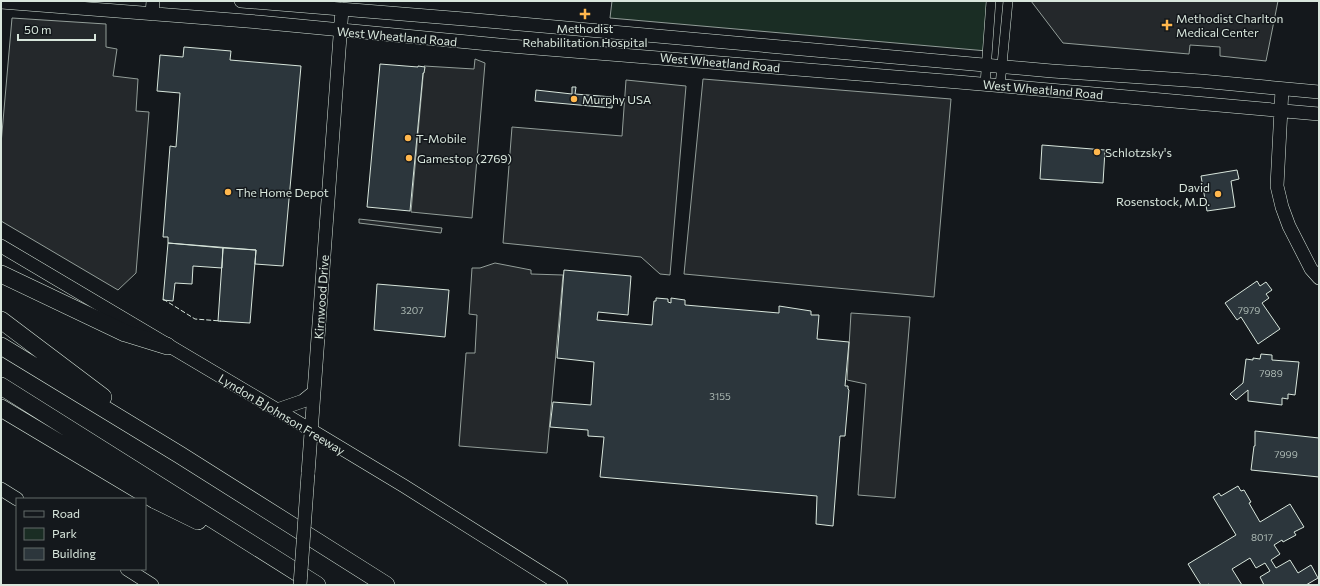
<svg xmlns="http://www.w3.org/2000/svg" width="1320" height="586" font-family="Commissioner,sans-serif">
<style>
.green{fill:#1a2d24;stroke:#939e99}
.parking{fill:#24282b;stroke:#939e99}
.building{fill:#2c363c;stroke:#d8e6dc}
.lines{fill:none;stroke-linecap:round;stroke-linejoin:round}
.street-casing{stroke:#d8e6dc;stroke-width:10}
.secondary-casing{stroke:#d8e6dc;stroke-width:14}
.highway-casing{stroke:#d8e6dc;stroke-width:18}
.street{stroke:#14181c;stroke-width:9}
.secondary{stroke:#14181c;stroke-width:13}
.highway{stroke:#14181c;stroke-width:17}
.secondary-bridge-casing{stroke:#d8e6dc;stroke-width:14;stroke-linecap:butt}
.secondary-bridge{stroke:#14181c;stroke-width:13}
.fence{stroke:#d8e6dc;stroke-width:1;stroke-dasharray:5 2;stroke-linecap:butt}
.poi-dot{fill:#ffb74d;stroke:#14181c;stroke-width:1.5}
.labels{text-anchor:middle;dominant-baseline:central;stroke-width:3;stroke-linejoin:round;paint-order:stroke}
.number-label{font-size:10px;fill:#adbab4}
.poi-label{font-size:12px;fill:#d8e6dc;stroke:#14181c;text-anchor:start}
.street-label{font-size:12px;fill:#d8e6dc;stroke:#14181c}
</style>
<rect width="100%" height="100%" fill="#14181c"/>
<!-- green -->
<path class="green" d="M612 1H992L987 51 610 18Z"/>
<!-- parking -->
<path class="parking" d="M1031 1H1278L1266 61 1220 56V47L1190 45 1189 54 1063 43Z
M12 18 106 24V47L117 49 113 76 138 79 136 111 149 112 136 273 118 290 1 221V144Z
M475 59 485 63 472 218 411 212 424 66 474 69Z
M703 79 951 99 934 297 684 274Z
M626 80 686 86 670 275 660 274 641 257 503 243 512 127 622 136Z
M359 219 442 228 441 233 359 223Z
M495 263 531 270V274L563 275 547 453 459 446 466 353H475L477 315 469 314 472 268H480Z
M851 313 910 317 895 498 858 495 866 384 847 380Z"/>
<!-- building -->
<path class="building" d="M184 47 231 51 230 60 301 66 283 266 255 264 256 250 168 243V237H163L170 146 176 147 180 93 157 91 160 55 183 57Z
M380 64 418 67V66L425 67 424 73H423L410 211 367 207Z
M572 87H576L575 94 613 97 612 108 535 101 536 90 572 94Z
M1042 145 1105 150 1103 183 1040 179Z
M1237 170 1239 179 1231 181 1235 207 1207 211 1201 176Z
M168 243 223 248 222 268 193 266 192 284 175 283 173 301 163 300Z
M223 248 256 250 250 323 218 321Z
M564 270 631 276 628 315 598 312 597 320 652 325 654 301H656V298L668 299V302L671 303V298L685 300V305L779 313V306L811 311V315H819L817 339 849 342 845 386H848V389L849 390 845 436H840L833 526 816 524 817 496 600 477 604 437 588 436V430L550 427 553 402 591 405 594 362 557 358Z
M1257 281 1260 286 1266 282 1272 290 1266 294 1269 298 1262 303 1280 329 1258 344 1241 317 1237 320 1225 303Z
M377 284 449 290 445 337 374 330Z
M1261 354 1272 355V360L1299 362 1295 395 1288 394V399L1282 398V405L1248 401V390L1236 400 1230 394 1243 383 1246 359 1253 360V358L1260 359Z
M1255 431 1319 438V477L1251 470 1254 446H1255Z
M1238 486 1241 491 1244 490 1251 502 1249 503 1260 522 1290 504 1304 527 1294 532 1296 535 1283 542 1282 540 1274 545 1280 554 1271 560 1276 568 1290 560 1298 573 1311 565 1318 578 1306 585H1264L1260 577 1270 571 1265 563 1256 568 1250 558 1232 569 1242 585H1210L1209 584 1207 585H1201L1188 564 1236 535 1213 497 1219 493 1221 496Z"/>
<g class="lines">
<!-- street casing -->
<g class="street-casing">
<path id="street" d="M985 84 991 1
M1000 86 1008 1"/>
</g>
<!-- secondary casing -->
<g class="secondary-casing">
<path id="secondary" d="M241 1 464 19 1052 71 1201 81 1319 92
M1 2 258 22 510 46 958 82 1319 114
M152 14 153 1
M1282 89 1277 186 1282 207 1289 226 1311 269 1319 278
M1 246 311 430 404 486 561 585
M277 410 303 401 314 392
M308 474 342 9
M1 489 17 499
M127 569 152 585"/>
</g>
<!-- highway casing -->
<g class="highway-casing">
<path id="highway" d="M1 274 125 333 167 346
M1 320 103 397
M1 346 180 455 386 585
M1 386 317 585
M1 408 155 500 198 521"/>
</g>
<!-- street -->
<use href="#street" class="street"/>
<!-- secondary -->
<use href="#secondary" class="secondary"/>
<!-- highway -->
<use href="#highway" class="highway"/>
<!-- secondary-bridge casing -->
<g class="secondary-bridge-casing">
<path id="secondary-bridge" d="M300 585 308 474"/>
</g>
<!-- secondary-bridge -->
<use href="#secondary-bridge" class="secondary-bridge"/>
<!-- fence -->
<path class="fence" d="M163 299 195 319 221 321"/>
</g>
<!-- markers -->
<g class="poi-dot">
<path d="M583 8h4v4h4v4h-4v4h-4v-4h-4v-4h4z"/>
<path d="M1165 19h4v4h4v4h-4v4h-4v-4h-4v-4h4z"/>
<circle cx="574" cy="99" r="4"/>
<circle cx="408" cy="138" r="4"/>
<circle cx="1097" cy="152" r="4"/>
<circle cx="409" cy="158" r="4"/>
<circle cx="228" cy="192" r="4"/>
<circle cx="1218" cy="194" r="4"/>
</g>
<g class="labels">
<!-- number labels -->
<g class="number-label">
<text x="412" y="310">3207</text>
<text x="1249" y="310">7979</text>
<text x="1271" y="373">7989</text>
<text x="720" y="396">3155</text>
<text x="1286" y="454">7999</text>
<text x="1262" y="537">8017</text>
</g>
<!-- poi labels -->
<g class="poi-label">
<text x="1176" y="18">Methodist Charlton<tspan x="1176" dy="14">Medical Center</tspan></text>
<text x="585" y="28" text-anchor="middle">Methodist<tspan x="585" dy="14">Rehabilitation Hospital</tspan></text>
<text x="582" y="99">Murphy USA</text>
<text x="416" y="138">T-Mobile</text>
<text x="1105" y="152">Schlotzsky's</text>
<text x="417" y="158">Gamestop (2769)</text>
<text x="1210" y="187" text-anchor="end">David<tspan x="1210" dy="14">Rosenstock, M.D.</tspan></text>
<text x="236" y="192">The Home Depot</text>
</g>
<!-- street labels -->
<g class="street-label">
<text transform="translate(397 36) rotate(5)">West Wheatland Road</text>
<text transform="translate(720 62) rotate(5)">West Wheatland Road</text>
<text transform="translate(1043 89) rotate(5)">West Wheatland Road</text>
<text transform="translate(321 297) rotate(-86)">Kirnwood Drive</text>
<text transform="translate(282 414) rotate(31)">Lyndon B Johnson Freeway</text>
</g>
</g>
<!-- border -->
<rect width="1320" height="586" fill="none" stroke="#d8e6dc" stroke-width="4"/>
<!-- legend -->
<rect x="16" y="498" width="130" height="72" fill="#14181c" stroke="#626a69"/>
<rect x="24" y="511" width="20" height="6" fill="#14181c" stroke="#626a69"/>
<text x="52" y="518" font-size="12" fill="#d8e6dc">Road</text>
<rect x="24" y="528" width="20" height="12" fill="#1a2d24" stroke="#626a69"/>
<text x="52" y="538" font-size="12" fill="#d8e6dc">Park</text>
<rect x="24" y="548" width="20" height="12" fill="#2c363c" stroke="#626a69"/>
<text x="52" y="558" font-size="12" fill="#d8e6dc">Building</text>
<!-- scale -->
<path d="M18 34v6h77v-6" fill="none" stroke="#d8e6dc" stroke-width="2"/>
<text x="24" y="34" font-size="12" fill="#d8e6dc" stroke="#14181c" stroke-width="3" paint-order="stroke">50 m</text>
</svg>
